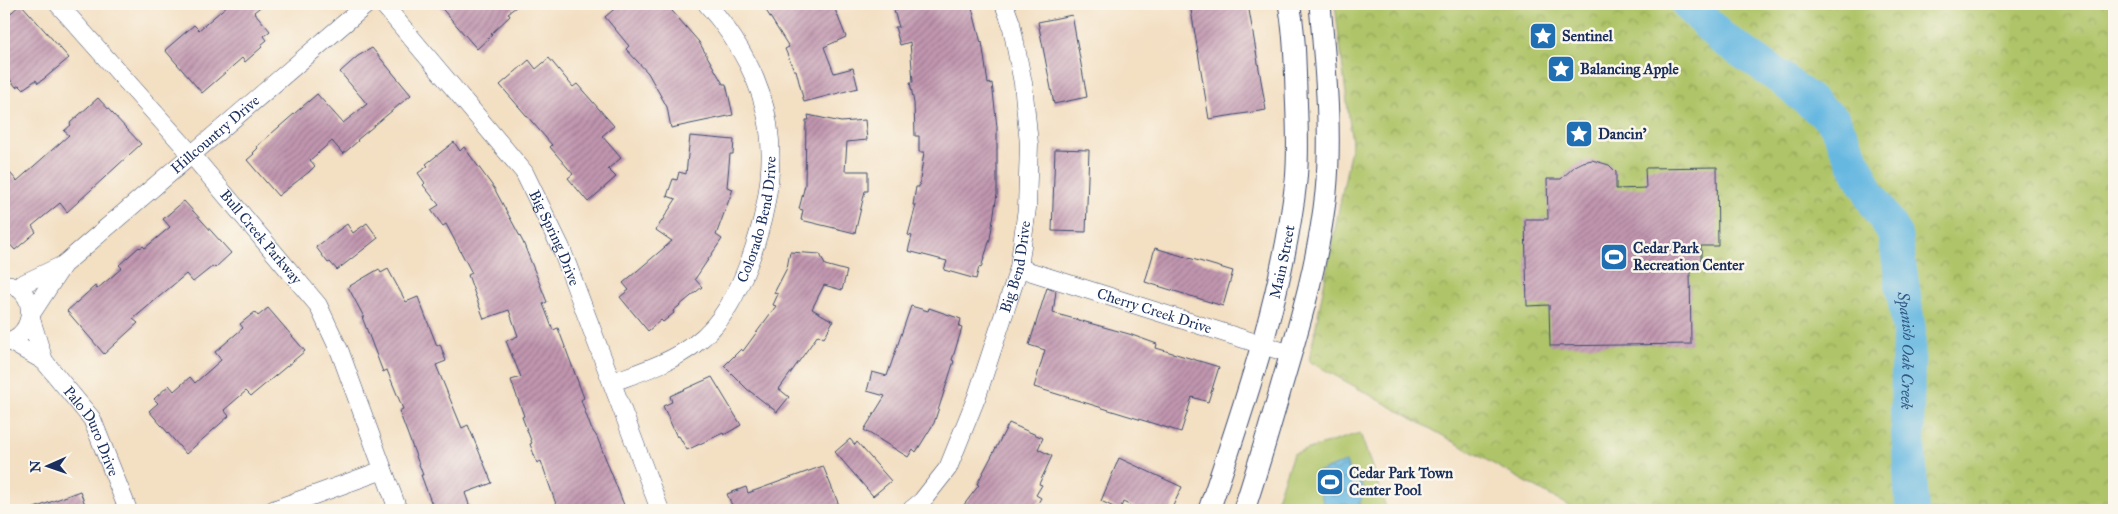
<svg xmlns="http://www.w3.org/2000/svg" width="2118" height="514" font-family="'IM FELL Great Primer',serif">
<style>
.park{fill:url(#park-crowns);stroke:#657a63}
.pitch{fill:#afc468;stroke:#657a63}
.water{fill:url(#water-waves);stroke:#4074a0}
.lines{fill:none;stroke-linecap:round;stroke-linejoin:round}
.river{stroke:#66b8e1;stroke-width:34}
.building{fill:url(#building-hatch)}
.minor-casing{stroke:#3b496d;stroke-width:19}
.tertiary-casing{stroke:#3b496d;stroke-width:23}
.minor{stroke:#fff;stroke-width:18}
.tertiary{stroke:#fff;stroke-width:21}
.labels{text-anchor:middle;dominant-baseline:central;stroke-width:5;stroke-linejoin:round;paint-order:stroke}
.poi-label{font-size:15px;font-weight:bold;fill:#1b2f5e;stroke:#fbf7ec;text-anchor:start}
.street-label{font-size:15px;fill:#1b2f5e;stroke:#fbf7ec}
.water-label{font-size:16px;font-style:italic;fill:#325885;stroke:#fbf7ec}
</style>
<defs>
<pattern id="park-crowns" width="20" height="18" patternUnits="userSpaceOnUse" patternTransform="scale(1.25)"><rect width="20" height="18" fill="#afc468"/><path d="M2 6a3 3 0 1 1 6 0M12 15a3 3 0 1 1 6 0" fill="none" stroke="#8ea059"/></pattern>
<pattern id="water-waves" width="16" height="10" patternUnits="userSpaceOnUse" patternTransform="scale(1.25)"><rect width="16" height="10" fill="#66b8e1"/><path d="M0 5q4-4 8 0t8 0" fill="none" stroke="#5396ba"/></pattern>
<pattern id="building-hatch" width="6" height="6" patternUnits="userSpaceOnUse" patternTransform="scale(1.25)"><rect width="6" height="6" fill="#c196af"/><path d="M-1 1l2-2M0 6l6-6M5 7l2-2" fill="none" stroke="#9c7b92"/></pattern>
</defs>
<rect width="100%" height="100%" fill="#fbf7ec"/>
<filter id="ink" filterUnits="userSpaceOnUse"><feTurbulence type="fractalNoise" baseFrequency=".02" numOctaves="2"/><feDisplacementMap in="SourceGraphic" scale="10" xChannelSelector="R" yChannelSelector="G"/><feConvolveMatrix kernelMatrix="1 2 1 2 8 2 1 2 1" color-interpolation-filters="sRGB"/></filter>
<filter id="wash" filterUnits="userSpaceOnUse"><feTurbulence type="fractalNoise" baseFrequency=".0096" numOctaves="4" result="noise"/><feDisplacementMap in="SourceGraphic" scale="20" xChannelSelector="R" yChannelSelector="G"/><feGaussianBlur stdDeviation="1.12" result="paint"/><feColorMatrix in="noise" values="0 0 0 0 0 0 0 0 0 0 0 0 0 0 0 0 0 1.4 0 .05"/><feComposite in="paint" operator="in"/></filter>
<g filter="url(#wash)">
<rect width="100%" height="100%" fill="#f3dfc2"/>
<!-- park -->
<path class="park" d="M1335 4H2114V510H1576L1309 361 1352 143Z"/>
<!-- pitch -->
<path class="pitch" d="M1360 433 1387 510H1273L1293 454Z"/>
<!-- water -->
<path class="water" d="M1346 462 1351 476C1364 483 1368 491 1359 503L1362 510H1326L1314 473Z"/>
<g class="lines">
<!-- river -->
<g class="river">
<path d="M1688 4 1719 36 1782 79 1834 121 1864 183"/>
<path id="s1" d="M1872 198 1895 235 1909 330 1907 411 1912 510"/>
</g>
</g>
<g id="blocks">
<!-- building -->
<path class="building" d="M21 4 69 58 45 78 38 83 36 80 23 89 19 85 16 87 4 72V19Z
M229 4H264L254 12 270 31 264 36 267 40 261 45 262 47 245 62 242 58 202 93 165 50 194 25 199 30Z
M438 4H520L508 13 510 16 491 34 492 35 477 49Z
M620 4H666L699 42 723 84H726L733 115 671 128 667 107 648 73 626 49 629 46 605 17Z
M762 4H833L846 37 824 47 834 73 853 68 858 88 804 102 796 70H794L785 49 789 47Z
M921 4H971L981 43 982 42 988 84 992 83 997 127V194L990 239 981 268 979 267 976 279 944 270 947 261 908 251 912 236 908 235 916 205H913L916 187H919L924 152H919V136H915L914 103 910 82H913L910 42 900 45 895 27H899L894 11Z
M1190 4H1248L1266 110 1209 119Z
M1072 15 1087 97 1054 104 1038 22Z
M372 48 411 95 357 140 358 141 343 154 332 141 310 160 315 166 309 172 278 196 247 160 254 154 253 153 258 148 256 147 317 94 343 123 367 104 340 72 358 56Z
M549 58 573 87 577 84 614 126 602 136 621 158 608 169 616 177 588 202 568 178 573 174 550 147 552 145 500 85 529 60 536 69Z
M98 98 141 144 67 212 60 203 32 226 36 232 15 250 4 238V166L17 181 69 135 64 131 71 125 70 123Z
M808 115 841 122 865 120 867 140 847 142 845 171H868V191H865L855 233 801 220 803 210 799 209 805 185 806 120H809Z
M690 136 734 140 733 154H730L727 187 733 189 716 235 722 239 695 279 702 287 673 311 674 313 663 322 661 320 648 331 620 297 629 290 623 283 672 241 656 230 676 199 667 196 673 179 677 180 679 172 686 174Z
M454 142 460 151 464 147 494 188 523 242 547 302 543 304 553 330 558 328 584 398 581 400 591 428 597 437 626 510H558L541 461 537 463 530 444 532 443 522 417 524 416 511 380 521 377 506 341 518 336 509 310 484 319 468 275 472 273 446 224 443 226 431 210 439 205 423 185 425 183 418 173 428 166 426 164Z
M1055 149 1089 150 1086 232 1052 231Z
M1592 160 1609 165 1616 172V189L1646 188 1645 168 1717 167 1718 246H1701V269H1690L1691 344 1550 346 1549 305 1527 306 1525 219H1548L1547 179H1561L1575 166 1583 162Z
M184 201 231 253 215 268 213 266 193 282 186 274 133 319 138 323 104 354 67 311 95 286 97 289 122 268 119 265 139 247 140 248 143 246 145 248 170 227 163 219Z
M367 223 378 238 337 270 330 262 328 263 316 247 347 224 353 233Z
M1155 248 1233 271 1223 306 1145 282Z
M790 252 820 254 825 265 847 271 842 290 824 285 812 309 833 321 824 338 818 335 779 389 789 397 777 412 747 389 724 366 741 349 743 351 776 306 773 305 778 294 774 293 787 268Z
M379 269 381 273 388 269 406 302 418 297 437 346 440 344 446 361 436 365 462 428 468 425 492 483 465 493 471 510H434L421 475H423L399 411 403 409 387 370 383 372 362 317H364L348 287Z
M1047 288 1056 291 1053 313 1129 334 1157 344 1156 348 1219 367 1208 402 1192 397 1181 432 1034 387 1045 350 1029 345Z
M911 306 928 311 929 308 961 319 959 327 962 328 952 360 954 361 934 423 916 452 913 449 908 457 864 430 885 396 867 391 872 372 887 376Z
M268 308 305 351 251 396 246 391 224 410 229 416 186 454 149 411 158 403 154 399 169 385 174 391 190 377 195 383 221 360 215 352 243 328 240 324 255 312 258 316Z
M712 377 741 425 724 435 723 433 687 450 679 436 677 437 663 406 672 402 670 396Z
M1009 423 1043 438 1038 449 1052 456 1039 484 1042 485 1036 495 1041 498 1034 510H960L979 485 977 484Z
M850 439 855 445 857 442 891 481 873 496 835 452Z
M1119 458 1182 487 1171 510H1140L1123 502 1120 510 1101 501Z
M823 466 841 510H734L727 494 746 487 748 493Z
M80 491 87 510H32V509Z"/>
</g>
</g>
<g filter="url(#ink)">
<use href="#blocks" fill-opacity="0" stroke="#3b496d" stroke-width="1"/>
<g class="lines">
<!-- minor casing -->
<g class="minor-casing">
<g id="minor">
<path id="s2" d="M58 4 192 155 318 305 340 352 398 510"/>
<path id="s3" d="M383 4 524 172 561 248 660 510"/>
<path id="s4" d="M1019 268 1291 354"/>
<path d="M4 284C39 285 38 338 4 342"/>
<path d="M16 287 63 265"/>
<path id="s5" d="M31 314 63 265 367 4"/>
<path d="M31 319 44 361"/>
<path id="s6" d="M9 341 44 361 92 419 128 510"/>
<path id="s7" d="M613 382C640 372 672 362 695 344 723 323 738 292 750 260 786 160 777 85 707 4"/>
<path d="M273 510 383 470"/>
<path id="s8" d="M911 510 922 501 948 468 977 396 1019 268 1027 208 1029 144 1023 83 1011 23 1004 4"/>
</g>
</g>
<!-- tertiary casing -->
<g class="tertiary-casing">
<g id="tertiary">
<path id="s9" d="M1209 510C1245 403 1283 294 1296 181 1299 151 1297 121 1296 90 1295 62 1295 32 1289 4"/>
<path d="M1244 510C1258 468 1270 426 1282 384 1301 320 1319 258 1326 192 1332 130 1325 66 1320 4"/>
</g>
</g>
<!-- minor -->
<use href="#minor" class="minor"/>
<!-- tertiary -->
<use href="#tertiary" class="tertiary"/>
</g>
</g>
<!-- icons -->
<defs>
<g id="sight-square" transform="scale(1.4375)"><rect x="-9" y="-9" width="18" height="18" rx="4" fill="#1f6fb2" stroke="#fbf7ec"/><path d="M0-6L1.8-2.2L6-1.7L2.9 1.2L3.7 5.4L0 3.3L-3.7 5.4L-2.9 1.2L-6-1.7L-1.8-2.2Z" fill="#fff"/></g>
<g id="stadium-square" transform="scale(1.4375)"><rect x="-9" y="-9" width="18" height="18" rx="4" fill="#1f6fb2" stroke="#fbf7ec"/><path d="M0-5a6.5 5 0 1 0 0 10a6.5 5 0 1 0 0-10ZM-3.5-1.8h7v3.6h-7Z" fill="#fff"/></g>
</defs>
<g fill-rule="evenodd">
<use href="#sight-square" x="1543" y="36"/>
<use href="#sight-square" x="1561" y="69"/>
<use href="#sight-square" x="1579" y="134"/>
<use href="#stadium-square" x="1614" y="257"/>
<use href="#stadium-square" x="1330" y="482"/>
</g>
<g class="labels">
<!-- poi labels -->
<g class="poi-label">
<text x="1562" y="36">Sentinel</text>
<text x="1580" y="69">Balancing Apple</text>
<text x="1598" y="134">Dancin'</text>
<text x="1633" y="248">Cedar Park<tspan x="1633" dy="17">Recreation Center</tspan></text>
<text x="1349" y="473">Cedar Park Town<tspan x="1349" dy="17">Center Pool</tspan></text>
</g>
<!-- street labels -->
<g class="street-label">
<text stroke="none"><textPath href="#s5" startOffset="259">Hillcountry Drive</textPath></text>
<text stroke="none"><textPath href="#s7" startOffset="234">Colorado Bend Drive</textPath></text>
<text stroke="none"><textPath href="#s2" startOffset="309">Bull Creek Parkway</textPath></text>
<text stroke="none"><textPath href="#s3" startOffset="292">Big Spring Drive</textPath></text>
<text stroke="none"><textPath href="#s9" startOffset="259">Main Street</textPath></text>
<text stroke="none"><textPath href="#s8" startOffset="269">Big Bend Drive</textPath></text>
<text stroke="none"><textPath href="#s4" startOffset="142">Cherry Creek Drive</textPath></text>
<text stroke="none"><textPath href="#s6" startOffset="126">Palo Duro Drive</textPath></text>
</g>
<!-- water labels -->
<g class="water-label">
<text stroke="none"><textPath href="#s1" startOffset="160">Spanish Oak Creek</textPath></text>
</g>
</g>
<!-- margin -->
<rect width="2118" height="514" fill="none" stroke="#fbf7ec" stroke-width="20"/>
<!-- north arrow -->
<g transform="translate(48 466) rotate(268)" stroke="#fbf7ec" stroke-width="4" paint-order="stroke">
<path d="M0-4L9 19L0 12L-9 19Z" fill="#1b2f5e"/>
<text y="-8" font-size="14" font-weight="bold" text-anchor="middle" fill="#1b2f5e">N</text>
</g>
</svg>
